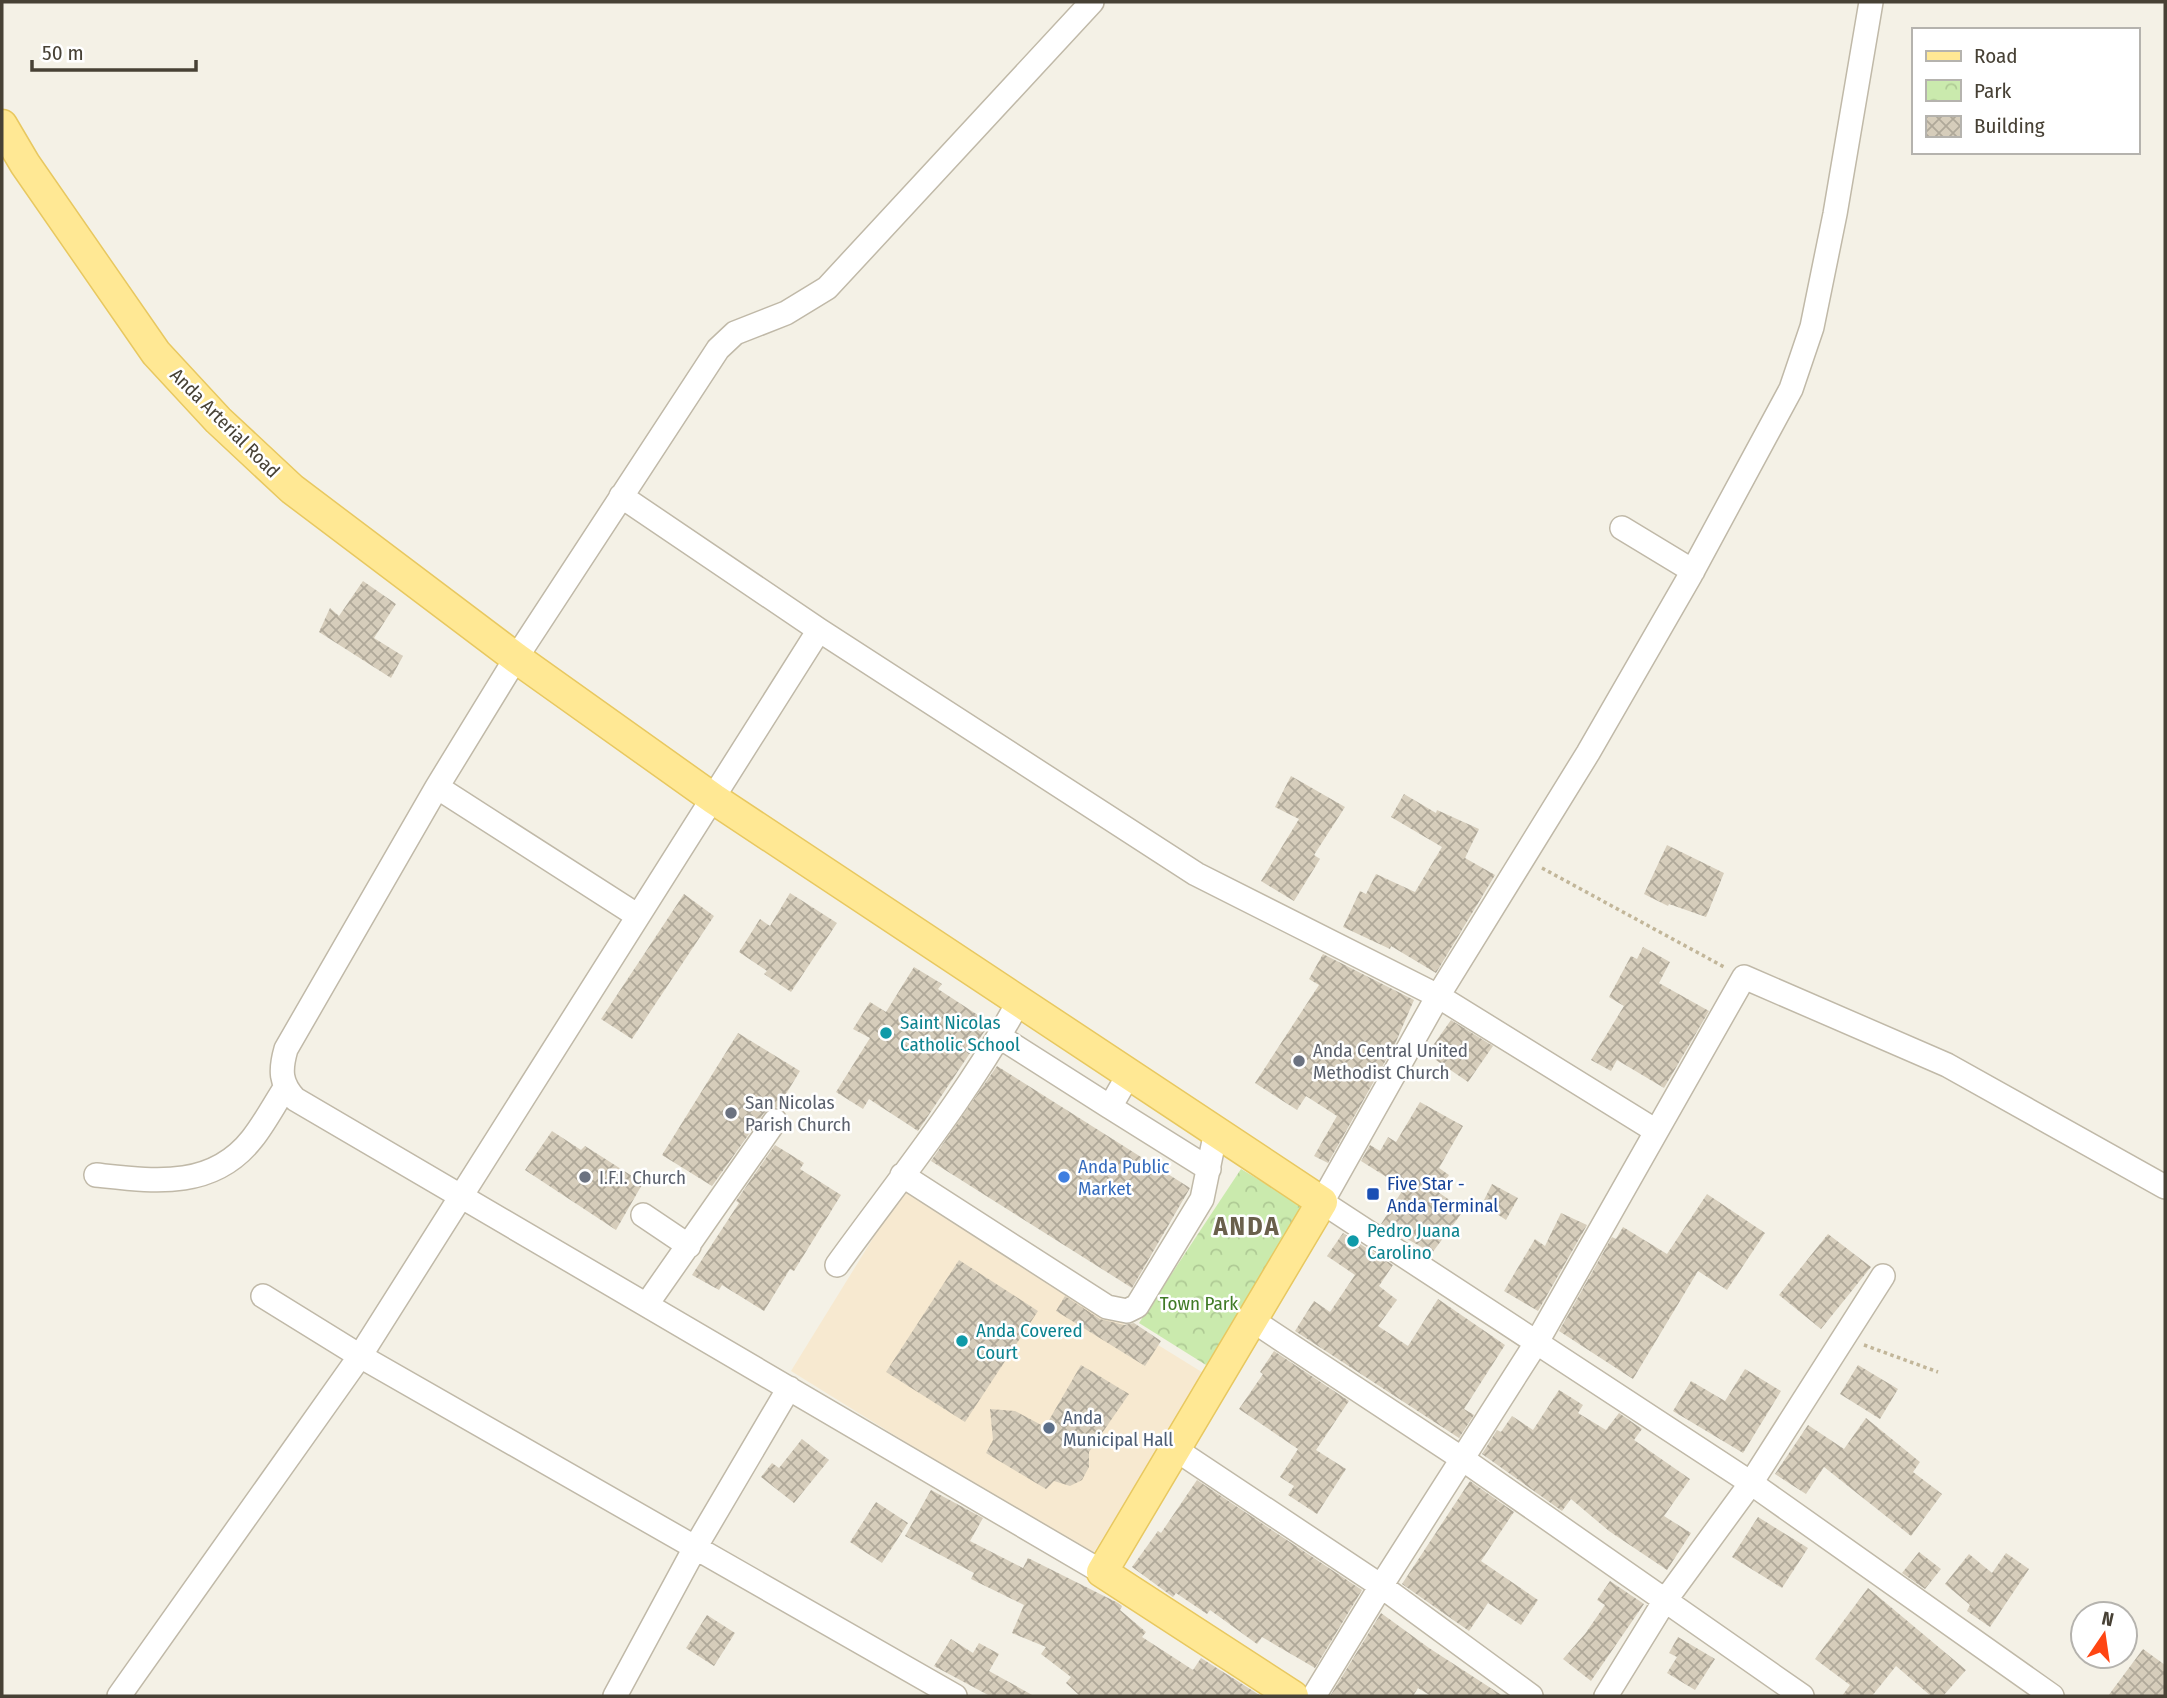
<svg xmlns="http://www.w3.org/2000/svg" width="2167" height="1698" font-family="'Fira Sans Condensed',sans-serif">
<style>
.commercial{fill:#f7e9d0}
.park{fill:url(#park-crowns)}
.building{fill:url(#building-cross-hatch)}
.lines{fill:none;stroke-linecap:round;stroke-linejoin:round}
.minor-casing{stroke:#c0b9a8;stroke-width:26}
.major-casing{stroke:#e8c860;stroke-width:33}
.path{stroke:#c2b699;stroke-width:3.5;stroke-dasharray:3.5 3.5;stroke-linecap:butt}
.minor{stroke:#fff;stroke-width:23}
.major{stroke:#ffe894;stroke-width:30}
.culture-dot{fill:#0f9aa8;stroke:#fff;stroke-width:2.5}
.worship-dot{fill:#6b7280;stroke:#fff;stroke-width:2.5}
.shop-dot{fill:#3f7fe0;stroke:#fff;stroke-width:2.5}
.transit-dot{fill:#1a4fb4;stroke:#fff;stroke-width:2.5}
.service-dot{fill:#5c6f8a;stroke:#fff;stroke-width:2.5}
.labels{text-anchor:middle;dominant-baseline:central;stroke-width:5;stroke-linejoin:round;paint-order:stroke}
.street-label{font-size:19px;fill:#474135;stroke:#fff}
.culture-label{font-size:19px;fill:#0d838f;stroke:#fff;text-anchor:start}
.worship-label{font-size:19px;fill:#5b616d;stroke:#fff;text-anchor:start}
.shop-label{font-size:19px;fill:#366cbe;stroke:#fff;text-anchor:start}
.transit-label{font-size:19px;fill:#164399;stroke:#fff;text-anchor:start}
.park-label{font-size:19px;fill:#407b26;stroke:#fff}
.service-label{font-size:19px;fill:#4e5e75;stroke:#fff;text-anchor:start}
.district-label{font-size:26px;font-weight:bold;letter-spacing:2px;fill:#6a604c;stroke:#fff}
</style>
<defs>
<pattern id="park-crowns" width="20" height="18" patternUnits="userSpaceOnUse" patternTransform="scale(1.75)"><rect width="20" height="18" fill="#caeaad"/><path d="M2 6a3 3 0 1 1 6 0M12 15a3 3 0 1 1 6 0" fill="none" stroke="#afca95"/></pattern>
<pattern id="building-cross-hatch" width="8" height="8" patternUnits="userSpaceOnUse" patternTransform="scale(1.75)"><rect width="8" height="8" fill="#d6cdbb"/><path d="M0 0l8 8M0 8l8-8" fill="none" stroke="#afa899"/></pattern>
</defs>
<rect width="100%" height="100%" fill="#f4f1e6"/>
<!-- commercial -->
<path class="commercial" d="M904 1188 1205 1374 1091 1557 791 1371Z"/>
<!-- park -->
<path class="park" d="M1241 1169 1307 1209 1206 1365 1139 1323Z"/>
<!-- building -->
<path class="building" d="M363 581 396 604 374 638 403 656 391 678 319 632 330 608 339 616Z
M1291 776 1345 807 1314 855 1320 859 1294 901 1261 881 1299 819 1275 807Z
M1404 794 1436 813 1437 810 1479 829 1465 858 1495 875 1436 973 1391 946 1390 949 1343 927 1360 891 1366 894 1376 874 1415 892 1442 847 1391 817Z
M1667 845 1724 873 1706 917 1669 904 1668 906 1644 894Z
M790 893 837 923 791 992 764 974 767 971 739 952 760 919 770 926Z
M684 894 714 916 632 1039 601 1019Z
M1643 947 1670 962 1659 983 1709 1011 1664 1088 1617 1060 1611 1071 1591 1060 1624 1006 1609 997 1631 956 1637 959Z
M1323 954 1414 1000 1395 1044 1328 1163 1314 1156 1337 1116 1306 1096 1297 1110 1255 1083 1319 985 1309 979Z
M914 967 942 984 938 989 990 1023 918 1131 869 1099 863 1109 836 1092 870 1038 853 1029 870 1002 886 1012Z
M1451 1020 1493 1046 1468 1082 1427 1054Z
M738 1033 800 1071 778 1107 764 1113 712 1186 662 1155Z
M997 1066 1190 1188 1132 1288 931 1161Z
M1420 1102 1463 1126 1439 1168 1449 1175 1438 1192 1464 1210 1432 1253 1381 1224 1404 1188 1361 1161 1370 1145 1380 1151 1388 1137 1396 1142Z
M552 1131 581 1150 585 1146 643 1183 616 1230 525 1170Z
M775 1145 804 1163 800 1169 841 1195 794 1271 790 1269 764 1311 722 1285 719 1290 692 1275 739 1203 736 1201Z
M1492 1184 1518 1198 1506 1220 1482 1204Z
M1707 1194 1765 1233 1727 1290 1698 1271 1633 1379 1559 1331 1612 1237 1616 1239 1623 1227 1667 1254Z
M1561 1213 1587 1225 1538 1311 1504 1291 1535 1239 1545 1246Z
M1343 1233 1393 1265 1379 1286 1397 1300 1378 1326 1408 1346 1438 1299 1505 1345 1464 1409 1474 1415 1459 1438 1295 1331 1314 1301 1330 1312 1355 1275 1327 1256Z
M1828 1234 1871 1267 1821 1329 1779 1295Z
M959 1260 1038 1311 965 1422 886 1372Z
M1065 1296 1100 1319 1124 1325 1134 1323 1161 1341 1145 1366 1056 1311Z
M1274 1351 1349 1401 1316 1450 1346 1469 1317 1514 1288 1495 1294 1486 1280 1477 1298 1449 1239 1409 1263 1374 1260 1372Z
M1081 1365 1129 1394 1089 1452V1467L1082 1480 1070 1486 1054 1481 1046 1489 986 1453 993 1440 990 1409 1015 1411 1045 1427Z
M1858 1365 1898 1389 1880 1419 1840 1394Z
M1745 1369 1781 1391 1743 1453 1673 1411 1691 1381 1725 1401Z
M1559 1390 1583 1405 1578 1413 1606 1430 1619 1413 1642 1429 1634 1440 1690 1479 1664 1516 1691 1533 1667 1570 1609 1531 1571 1499 1562 1511 1482 1454 1497 1430 1501 1432 1512 1416 1533 1430Z
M1866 1418 1920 1462 1913 1472 1942 1494 1911 1536 1824 1467 1806 1494 1775 1474 1808 1425 1844 1449Z
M802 1439 829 1460 794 1503 761 1477 772 1463 779 1468Z
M1197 1480 1362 1590 1315 1668 1262 1637 1257 1644 1210 1610 1207 1614 1176 1593 1173 1597 1132 1567 1158 1531 1161 1533Z
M1470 1481 1514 1512 1481 1561 1538 1600 1521 1625 1488 1603 1469 1631 1402 1584Z
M931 1490 983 1518 970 1541 1023 1568 1028 1558 1118 1603 1122 1606 1120 1610 1146 1632 1142 1637 1193 1670 1201 1658 1261 1696H1080L1066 1683 1071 1677 1041 1654 1046 1647 1012 1633 1024 1605 971 1579 974 1573 905 1536Z
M876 1502 908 1523 882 1563 850 1542Z
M1758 1517 1808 1548 1782 1588 1732 1557Z
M1919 1552 1941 1569 1925 1589 1902 1573Z
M2006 1553 2029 1569 1990 1627 1967 1611 1970 1605 1945 1584 1969 1554 1992 1573Z
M1610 1581 1644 1604 1591 1681 1563 1659 1585 1634 1605 1605 1597 1600Z
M1868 1588 1966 1670 1943 1696H1931L1896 1666 1872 1696H1842L1850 1685 1815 1659Z
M1381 1613 1429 1648 1503 1696H1431L1418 1688 1413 1696H1330Z
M707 1615 735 1633 714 1666 686 1648Z
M1678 1637 1715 1659 1695 1690 1667 1673 1677 1657 1669 1653Z
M951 1639 973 1653 979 1643 999 1654 989 1671 1034 1696H990L934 1666Z
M2143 1649 2165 1665V1696H2108Z"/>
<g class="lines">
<!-- minor casing -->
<g class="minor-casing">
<path id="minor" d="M1092 2 827 288 786 313 735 333 718 349 516 658 437 787 286 1049C280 1070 280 1083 295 1099L1102 1572
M1871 2 1835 214 1812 327 1791 389 1690 576 1588 753 1438 996 1322 1202 1751 1483 2052 1696
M621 496 819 630 1196 874 1438 996 1656 1131
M1622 528 1693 571
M437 787 638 916
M1000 1037 1110 1107 1129 1074
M1110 1107 1209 1169
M96 1175C153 1181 212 1190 252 1139 264 1124 274 1105 285 1088
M902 1175 1107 1307 1127 1311 1137 1306 1202 1199 1216 1131
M643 1215 689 1246
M837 1265C900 1178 968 1095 1019 1001
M263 1296 360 1356 955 1696
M647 1304 775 1121
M1252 1320 1464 1460 1802 1696
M1175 1449 1381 1586 1531 1696
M119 1696 360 1356 819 630
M615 1696 696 1546 789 1388
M1314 1696 1381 1586 1538 1340 1744 977 1947 1065 2165 1187
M1606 1696 1664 1602 1751 1483 1883 1276"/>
</g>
<!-- major casing -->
<g class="major-casing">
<path id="major" d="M2 125 25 164 156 353 218 420 292 489 516 658 714 799 1322 1202 1102 1572 1293 1696"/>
</g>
<!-- path -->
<path class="path" d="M1542 868 1726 968
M1864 1345 1938 1372"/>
<!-- minor -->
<use href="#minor" class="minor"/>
<!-- major -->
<use href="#major" class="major"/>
</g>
<!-- markers -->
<g class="culture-dot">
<circle cx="886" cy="1033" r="7"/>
<circle cx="1353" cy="1241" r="7"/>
<circle cx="962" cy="1341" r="7"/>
</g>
<g class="worship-dot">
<circle cx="1299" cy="1061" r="7"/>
<circle cx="731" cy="1113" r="7"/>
<circle cx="585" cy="1177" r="7"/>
</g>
<circle class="shop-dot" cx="1064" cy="1177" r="7"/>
<rect class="transit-dot" x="1366" y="1187" width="14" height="14" rx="3.5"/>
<circle class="service-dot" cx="1049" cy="1428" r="7"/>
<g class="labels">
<!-- street labels -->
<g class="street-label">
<text transform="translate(225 423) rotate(45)">Anda Arterial Road</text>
</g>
<!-- culture labels -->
<g class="culture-label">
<text x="900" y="1022">Saint Nicolas<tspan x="900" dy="22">Catholic School</tspan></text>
<text x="1367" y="1230">Pedro Juana<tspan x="1367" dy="22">Carolino</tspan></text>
<text x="976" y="1330">Anda Covered<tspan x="976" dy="22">Court</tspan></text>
</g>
<!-- worship labels -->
<g class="worship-label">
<text x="1313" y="1050">Anda Central United<tspan x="1313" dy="22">Methodist Church</tspan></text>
<text x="745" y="1102">San Nicolas<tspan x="745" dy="22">Parish Church</tspan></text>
<text x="599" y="1177">I.F.I. Church</text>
</g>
<!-- shop labels -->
<g class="shop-label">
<text x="1078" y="1166">Anda Public<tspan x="1078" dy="22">Market</tspan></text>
</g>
<!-- transit labels -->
<g class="transit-label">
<text x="1387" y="1183">Five Star -<tspan x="1387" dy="22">Anda Terminal</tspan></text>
</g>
<!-- park labels -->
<g class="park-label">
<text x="1199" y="1303">Town Park</text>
</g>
<!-- service labels -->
<g class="service-label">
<text x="1063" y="1417">Anda<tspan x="1063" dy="22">Municipal Hall</tspan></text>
</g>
<!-- district labels -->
<g class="district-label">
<text x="1247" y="1226">ANDA</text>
</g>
</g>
<!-- border -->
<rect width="2167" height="1698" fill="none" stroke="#474135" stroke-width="7"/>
<!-- legend -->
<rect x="1912" y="28" width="228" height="126" fill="#ffffff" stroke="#b5b3ae" stroke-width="2"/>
<rect x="1926" y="51" width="35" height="10" fill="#ffe894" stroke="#b5b3ae" stroke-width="2"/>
<text x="1974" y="63" font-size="21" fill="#474135">Road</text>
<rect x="1926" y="80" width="35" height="21" fill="url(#park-crowns)" stroke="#b5b3ae" stroke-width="2"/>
<text x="1974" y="98" font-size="21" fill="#474135">Park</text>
<rect x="1926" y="116" width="35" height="21" fill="url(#building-cross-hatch)" stroke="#b5b3ae" stroke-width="2"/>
<text x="1974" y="133" font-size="21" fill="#474135">Building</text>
<!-- north arrow -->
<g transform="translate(2104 1635) rotate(13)"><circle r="33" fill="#ffffff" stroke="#b5b3ae" stroke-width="2"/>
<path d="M0-5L12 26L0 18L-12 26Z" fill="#ff4512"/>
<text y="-10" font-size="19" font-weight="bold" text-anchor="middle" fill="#474135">N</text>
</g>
<!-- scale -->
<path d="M32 60v10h164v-10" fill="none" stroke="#474135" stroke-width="3.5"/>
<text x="42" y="60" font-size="21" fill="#474135" stroke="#ffffff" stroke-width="5" paint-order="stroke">50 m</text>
</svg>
